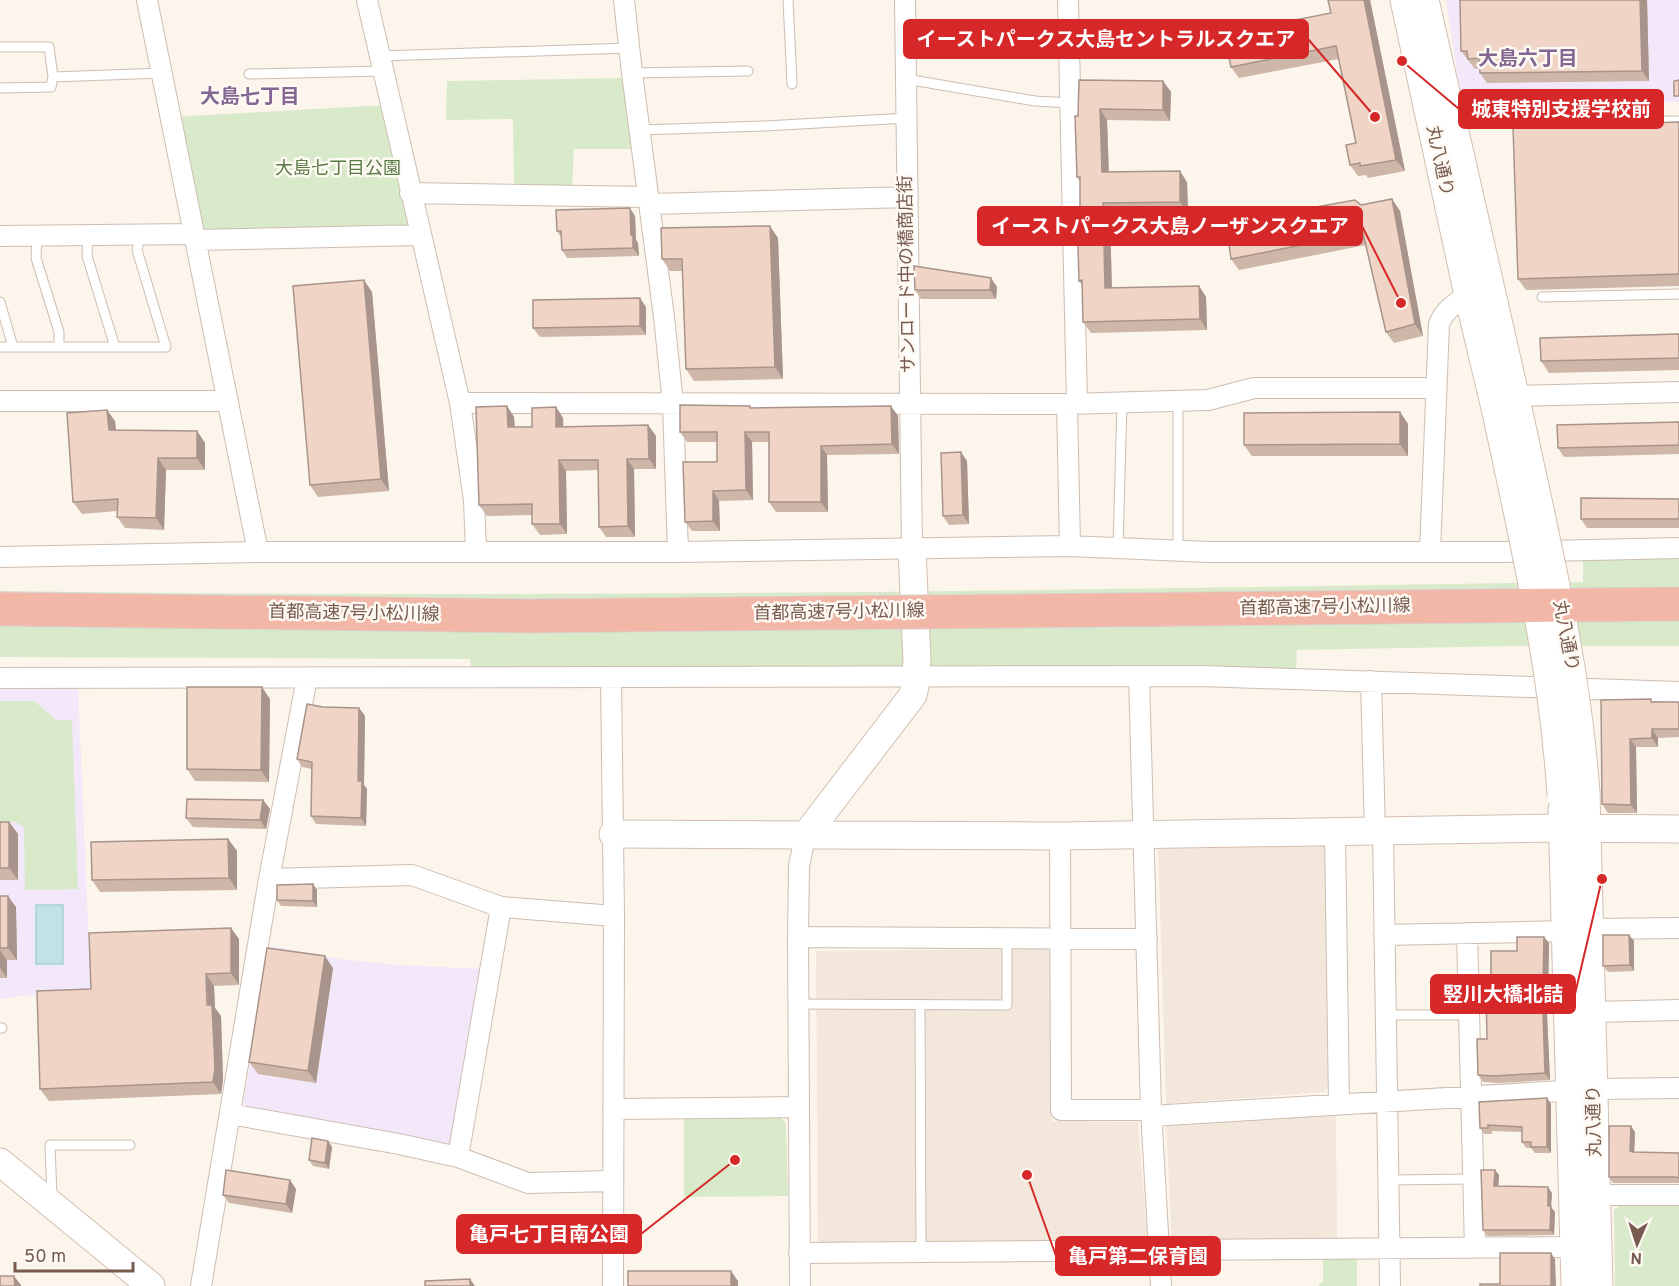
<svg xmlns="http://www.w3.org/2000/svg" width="1679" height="1286" font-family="Overpass,'Noto Sans JP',sans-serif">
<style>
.residential{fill:#f3e7db}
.education{fill:#f2e8f9}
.green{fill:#d9eaca}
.water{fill:#c1e2e6;stroke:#a7d2d7;stroke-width:1.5}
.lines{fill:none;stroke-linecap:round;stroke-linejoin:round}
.lane-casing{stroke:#cebdb1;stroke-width:11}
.street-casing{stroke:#cebdb1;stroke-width:22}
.secondary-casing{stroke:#d4bfb1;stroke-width:29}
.lane{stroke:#fff;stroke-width:9}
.street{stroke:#fff;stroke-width:20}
.secondary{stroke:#fff;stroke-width:27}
.secondary-bridge-casing{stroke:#d4bfb1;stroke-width:29;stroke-linecap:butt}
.highway-bridge-casing{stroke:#d9d1ce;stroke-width:35;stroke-linecap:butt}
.secondary-bridge{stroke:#fff;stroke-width:27}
.highway-bridge{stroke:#f2b7a7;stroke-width:33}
.wall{fill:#ceb6a9}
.shaded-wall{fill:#a8948a}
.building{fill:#f0d4c5;stroke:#a8948a;stroke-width:1.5}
.labels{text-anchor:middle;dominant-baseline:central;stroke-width:5;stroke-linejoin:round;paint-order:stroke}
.street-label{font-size:18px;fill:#775b4f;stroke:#fef9f3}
.park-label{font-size:18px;fill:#5a7c47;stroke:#fef9f3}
.neighbourhood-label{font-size:20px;font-weight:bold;fill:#826792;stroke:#fef9f3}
.leader{fill:none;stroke:#d62828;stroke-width:2}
.callout-dot{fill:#d62828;stroke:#fef9f3;stroke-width:2}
.callout{fill:#d62828;stroke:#d62828;stroke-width:2}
.callout-label{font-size:20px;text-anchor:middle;font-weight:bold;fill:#fff}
</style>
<rect width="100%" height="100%" fill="#fcf5ec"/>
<!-- residential -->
<path class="residential" d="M1326 841 1330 1085 1324 1092 1166 1104 1158 844Z
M1049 949 1052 1121 1138 1122 1147 1235 1135 1244 818 1245 816 951Z
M1336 1112 1337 1243 1172 1245 1166 1122Z"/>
<!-- education -->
<path class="education" d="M1446 0H1679V102L1462 104Z
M0 686 78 687 91 994 30 995 0 999Z
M271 946 338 959 398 965 486 969 456 1147 246 1109 243 1104Z"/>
<!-- green -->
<path class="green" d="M625 78 635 149H574L572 189 514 188 513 119 446 120 447 81Z
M386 105 410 231H196L173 117Z
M1679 554V646H1515L1297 650 1296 668 1046 669 1045 667H471L470 659 0 657V591C528 599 1055 590 1583 582V556Z
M0 701H34L56 720H72L78 889 25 890 24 827 16 822H0Z
M779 1116 786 1123 788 1196 684 1197V1117Z
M1621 1204H1679V1286H1615L1614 1210Z
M1323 1257H1357V1286H1319V1283L1323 1282Z"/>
<!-- water -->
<path class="water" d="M36 905H63V964H36Z"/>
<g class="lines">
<!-- lane casing -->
<g class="lane-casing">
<path id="lane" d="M788 0 792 84
M0 47H49L53 77 162 73
M380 56 630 48
M632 73 748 71
M249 74 384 71
M906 79 1035 101 1072 103
M0 88 51 87 53 77
M1456 122 1679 121
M639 130 765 126 907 118
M88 235 87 256 115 347
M37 236 36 258 59 332V347
M1542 297 1679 294
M0 302 13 347
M0 347H166L137 250 140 235
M1118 547 1122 402
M1178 551V402
M798 1004 1007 1005V938
M920 1005 921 1253
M1385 1015H1469
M0 1028H2
M1388 1180 1473 1179
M52 1197 50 1145H130"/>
</g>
<!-- street casing -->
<g class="street-casing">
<path id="street" d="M147 0 258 552
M367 0 460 403 474 500 476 552
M624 0 632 73 664 317 673 404 678 552
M905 0 912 549
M1068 0 1077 404
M410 193 649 197
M650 204 908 197
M0 236 194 234
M195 240 420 235
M1515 396 1679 392
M0 401H228
M460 403 1067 404 1208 400 1254 388H1436
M1067 404 1070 546
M1430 552 1439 324C1444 310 1456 303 1468 295
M0 557 258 552H678L1070 546 1208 552H1505L1679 548
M1139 676 1151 1110 1161 1286
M611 677 614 916 613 1286
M0 678 1201 676 1679 692
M1371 681 1375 831
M1383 832 1390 1286
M1335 833 1339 1105
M1060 836 1061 1110H1151
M269 879 412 875 501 907 614 916
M1591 929 1679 928
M1467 933 1475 1248
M1384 935 1566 931
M798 937 1147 939
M1592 1012 1679 1010
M613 1109 799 1107
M230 1114 399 1144 458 1157 528 1183 613 1181
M1151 1116 1594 1089 1679 1088
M458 1157 501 907
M1597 1195H1679
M799 1253 1574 1247
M201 1286 269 879 307 678
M800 1286 798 937 799 866 805 836"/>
</g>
<!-- secondary casing -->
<g class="secondary-casing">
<path id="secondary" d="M1404 0 1468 295 1496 412
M1425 0 1518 408
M1586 793 1599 1286
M1562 810 1575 1286
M613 834 1060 836 1562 828 1679 829
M805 836 913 695 915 686 917 660 912 549
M0 1162 151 1286"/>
</g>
<!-- lane -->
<use href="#lane" class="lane"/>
<!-- street -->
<use href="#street" class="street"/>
<!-- secondary -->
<use href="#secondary" class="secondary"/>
<!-- secondary-bridge casing -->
<g class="secondary-bridge-casing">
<path id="secondary-bridge" d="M1518 408C1545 535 1577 663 1586 793
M1496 412C1523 539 1553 665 1561 796"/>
</g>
<!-- highway-bridge casing -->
<g class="highway-bridge-casing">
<path id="highway-bridge" d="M0 609 529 616 1679 604"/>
</g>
<!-- secondary-bridge -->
<use href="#secondary-bridge" class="secondary-bridge"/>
<!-- highway-bridge -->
<use href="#highway-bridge" class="highway-bridge"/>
</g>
<!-- wall -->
<path class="wall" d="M1328 0H1370L1405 171 1368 178 1366 175 1358 176 1350 165 1356 143 1339 59 1239 78 1231 67 1331 13Z
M1647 0 1649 81 1487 83 1480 73V68L1475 69 1461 51Z
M1163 81 1171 92 1170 121 1107 120 1109 172 1187 182 1188 213 1110 214 1112 288 1199 286 1206 297 1207 330 1091 333 1083 322 1082 285 1079 281 1080 213V182L1077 177 1078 116Z
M1679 122V286L1526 290 1518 279Z
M1392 199 1400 211 1423 336 1394 343 1386 332 1366 245 1239 270 1231 259Z
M635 216 636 240 638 243 639 256 567 258 562 250 561 237 557 231Z
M778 238 783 379 694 381 686 369 683 271H670L662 259Z
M991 278 997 287 996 299H921L915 290Z
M372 292 389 491 318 497 310 485Z
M646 307V335L540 337 533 328Z
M1679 334V370L1549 373 1541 361Z
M507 406 514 417 515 427H532L556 407 563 418V427L648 425 656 436V469H634L635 537H606L599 527 598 470 566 471 567 534 540 535 532 524V515L487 516 479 505Z
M751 408 898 416 899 454 827 455 828 512H776L769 502V442H752L753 500 719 501 720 531H692L685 522 717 462V442H687L680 432Z
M1400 412 1408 424V456H1252L1244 445Z
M115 421 116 431H197L205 443V470H166L164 530 125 528 117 517V511L82 514 73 502Z
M1679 422V454L1564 457 1558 448Z
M967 461 969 524 949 525 943 516Z
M1679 499V528H1587L1581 519Z
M270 699 269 782 195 781 187 769Z
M1601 700 1653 702H1679V737L1658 738V747H1636L1637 813H1608L1602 804Z
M323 707 359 708 365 716 364 785 367 789 366 826 316 824 311 816 312 769 302 767 297 759Z
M263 800 270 809 266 829 193 827 186 818Z
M0 822H9L18 834V880H0Z
M228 839 237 851V890L100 892 92 880Z
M313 884 317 890V907L281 906 277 900Z
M0 896 16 907 17 960H7V978H0Z
M1629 935 1634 941V971L1608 972 1603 966Z
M1544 937 1549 943 1548 992H1546L1550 1080 1498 1083 1483 1082 1478 1075 1487 1039 1491 989 1517 951Z
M239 939V985L214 986 215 1008 221 1016 223 1080 221 1094 49 1101 40 1089Z
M333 968 316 1083 258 1074 249 1062Z
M1547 1098 1551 1104V1153H1535L1531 1148H1526L1522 1142V1132L1492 1131V1134H1484L1480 1128Z
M1635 1132 1634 1152 1679 1153V1183H1613L1609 1177Z
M328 1141 332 1147 329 1169 313 1166 309 1160Z
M1495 1170 1499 1175 1498 1186 1552 1193 1551 1207 1555 1212 1554 1235 1487 1236 1483 1230Z
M296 1189 292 1213 229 1203 223 1195Z"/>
<!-- shaded-wall -->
<path class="shaded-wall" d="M1364 0H1370L1405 171 1396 160Z
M1640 0H1647L1649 81 1642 71Z
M1163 81 1171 92 1170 121 1163 110Z
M1100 109 1107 120 1109 183 1102 172Z
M1180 171 1187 182 1188 213 1180 202Z
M1392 199 1400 211 1423 336 1415 324Z
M1103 203 1110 214 1112 299 1105 288Z
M630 208 635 216 636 240 638 243 639 256 633 248 631 235Z
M770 226 778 238 783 379 775 367Z
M991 278 997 287 996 299 990 290Z
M364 280 372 292 389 491 381 479Z
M1199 286 1206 297 1207 330 1200 319Z
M640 298 646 307V335L640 326Z
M507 406 514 417 515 438 508 427Z
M891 406 898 416 899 454 892 444Z
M556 407 563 418 564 437 556 427Z
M107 410 115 421 117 442 109 430Z
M1400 412 1408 424V456L1400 444Z
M648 425 656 436V469L649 459Z
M197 431 205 443V470L197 458Z
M745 432 752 442 753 500 746 490Z
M821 446 827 455 828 512 821 502Z
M961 452 967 461 969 524 963 515Z
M158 458 166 470 164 530 156 518Z
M627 459 634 469 635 537 628 526Z
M559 460 566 471 567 534 560 524Z
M713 491 719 501 720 531 713 521Z
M262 687 270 699 269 782 261 770Z
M359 708 365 716 364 785 367 789 366 826 361 818 358 781Z
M1652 729 1658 738V747L1652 738Z
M1630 739 1636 747 1637 813 1631 805Z
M263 800 270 809 266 829 260 820Z
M9 822 18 834V880L9 868Z
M228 839 237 851V890L229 878Z
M313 884 317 890V907L313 901Z
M8 896 16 907 17 960 8 948Z
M231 928 239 939V985L231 973Z
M1629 935 1634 941V971L1630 965Z
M1544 937 1549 943 1548 992 1543 985Z
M0 950 7 960V978L0 968Z
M325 956 333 968 316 1083 308 1071Z
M206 974 214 986 215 1008 221 1016 223 1080 221 1094 213 1082Z
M1542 985 1546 992 1550 1080 1545 1073Z
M1547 1098 1551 1104V1153L1547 1147Z
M1631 1126 1635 1132 1634 1157 1630 1151Z
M328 1141 332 1147 329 1169 325 1163Z
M1495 1170 1499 1175 1498 1191 1494 1186Z
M290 1180 296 1189 292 1213 286 1204Z
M1548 1187 1552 1193 1551 1207 1555 1212 1554 1235 1550 1230 1548 1206Z
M1551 1253 1555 1259 1556 1286H1551Z
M731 1271 738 1281V1286H731Z
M14 1276 21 1285V1286H15Z
M470 1279 475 1286H470Z"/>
<!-- building -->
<path class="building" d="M1328 0H1364L1396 160 1360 166V163L1350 165 1346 145 1356 143 1336 46 1231 67 1224 34 1331 13Z
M1460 0H1640L1642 71 1480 73 1479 58 1468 59 1467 51H1461Z
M1079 80 1163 81V110L1100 109 1102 172 1180 171V202L1103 203 1105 288 1199 286 1200 319 1083 322 1082 280 1079 281 1077 213H1080V177H1077L1075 116H1078Z
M1679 80V96H1674V81Z
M1679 122V274L1518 279 1513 127Z
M1392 199 1415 324 1386 332 1363 233 1231 259 1226 223 1355 200 1361 205Z
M630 208 631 235H633V248L562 250 561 231H557L556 210Z
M770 226 775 367 686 369 682 259H662L661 228Z
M914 266 991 278 990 290H915Z
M364 280 381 479 310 485 293 286Z
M640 298V326L533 328V300Z
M1679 334V358L1541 361 1540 338Z
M680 405 750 406V408L891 406 892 444 821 446V502H769V432H745L746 490 713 491V521L685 522 683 462H717V432H680Z
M507 406 508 427H532V408L556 407V427L648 425 649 459H627L628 526 599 527 598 460H559L560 524H532V504L479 505 476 407Z
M107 410 109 430 197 431V458H158L156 518 117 517 118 499 73 502 67 413Z
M1400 412V444L1244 445V413Z
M1679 422V445L1558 448 1557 425Z
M961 452 963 515 943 516 941 453Z
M1581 498 1679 499V519H1581Z
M187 687H262L261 770 187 769Z
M1651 699V702H1679V729H1652V738L1630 739 1631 805 1602 804 1601 700Z
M307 704 323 707 359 708 358 781H362L361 818 311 816 312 762 297 759Z
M187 799 263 800 260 820 186 818Z
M0 822H9V868H0Z
M228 839 229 878 92 880 91 842Z
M313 884V901L277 900V885Z
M0 896H8V948H0Z
M231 928V973L206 974 207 1005H212L215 1068 213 1082 40 1089 37 991 91 989 89 933Z
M1603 935H1629L1630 965 1603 966Z
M1517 937H1544L1543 985H1542L1545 1073 1494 1076 1478 1075 1477 1039H1487L1486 989H1491V951H1517Z
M267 948 325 956 308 1071 249 1062Z
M1547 1098V1147H1531V1142H1522V1127L1488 1125V1128H1480L1479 1102Z
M1609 1126H1631L1630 1151 1633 1152 1679 1153V1178L1675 1177H1609Z
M312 1138 328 1141 325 1163 309 1160Z
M226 1170 290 1180 286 1204 223 1195Z
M1481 1170H1495L1494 1186 1548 1187V1206H1551L1550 1230H1483Z
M1500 1253H1551V1286H1480V1284H1500Z
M628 1271H731V1286H628Z
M0 1276H14L15 1286H0Z
M470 1279V1286H425V1281Z"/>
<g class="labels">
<!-- street labels -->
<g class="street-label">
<text transform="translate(1439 161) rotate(78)">丸八通り</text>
<text transform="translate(908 274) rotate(-91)">サンロード中の橋商店街</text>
<text transform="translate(1325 608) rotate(-1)">首都高速7号小松川線</text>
<text transform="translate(839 613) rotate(-1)">首都高速7号小松川線</text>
<text transform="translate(354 614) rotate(1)">首都高速7号小松川線</text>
<text transform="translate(1565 636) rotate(79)">丸八通り</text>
<text transform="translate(1595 1121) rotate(-91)">丸八通り</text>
</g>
<!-- park labels -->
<g class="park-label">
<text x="338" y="169">大島七丁目公園</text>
</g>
<!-- neighbourhood labels -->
<g class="neighbourhood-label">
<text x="1528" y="60">大島六丁目</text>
<text x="250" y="98">大島七丁目</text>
</g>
</g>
<!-- callouts -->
<path class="leader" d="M1375 117L1308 39M1402 61L1459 109M1401 303L1362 226M1602 879L1575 994M735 1160L641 1234M1027 1175L1056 1256"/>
<g class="callout-dot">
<circle cx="1375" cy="117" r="6"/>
<circle cx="1402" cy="61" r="6"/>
<circle cx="1401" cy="303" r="6"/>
<circle cx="1602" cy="879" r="6"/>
<circle cx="735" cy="1160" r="6"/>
<circle cx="1027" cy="1175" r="6"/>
</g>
<g class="callout">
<rect x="904" y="20" width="404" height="38" rx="6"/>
<rect x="1459" y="90" width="204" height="38" rx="6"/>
<rect x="978" y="207" width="384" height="38" rx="6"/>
<rect x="1431" y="975" width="144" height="38" rx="6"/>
<rect x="457" y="1215" width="184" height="38" rx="6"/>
<rect x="1056" y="1237" width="164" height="38" rx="6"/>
</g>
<g class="callout-label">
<text x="1106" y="46">イーストパークス大島セントラルスクエア</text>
<text x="1561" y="116">城東特別支援学校前</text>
<text x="1170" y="233">イーストパークス大島ノーザンスクエア</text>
<text x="1503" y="1001">竪川大橋北詰</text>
<text x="549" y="1241">亀戸七丁目南公園</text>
<text x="1138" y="1263">亀戸第二保育園</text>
</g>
<!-- north arrow -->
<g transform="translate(1637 1244) rotate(183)" stroke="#fef9f3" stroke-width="4.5" paint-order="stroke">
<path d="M0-4.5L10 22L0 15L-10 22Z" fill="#775b4f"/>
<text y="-9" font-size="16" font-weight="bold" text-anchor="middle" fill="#775b4f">N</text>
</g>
<!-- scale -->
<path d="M15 1262v9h118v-9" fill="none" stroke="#775b4f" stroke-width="3"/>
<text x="24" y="1262" font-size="18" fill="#775b4f" stroke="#fef9f3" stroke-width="4.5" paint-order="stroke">50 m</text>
</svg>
